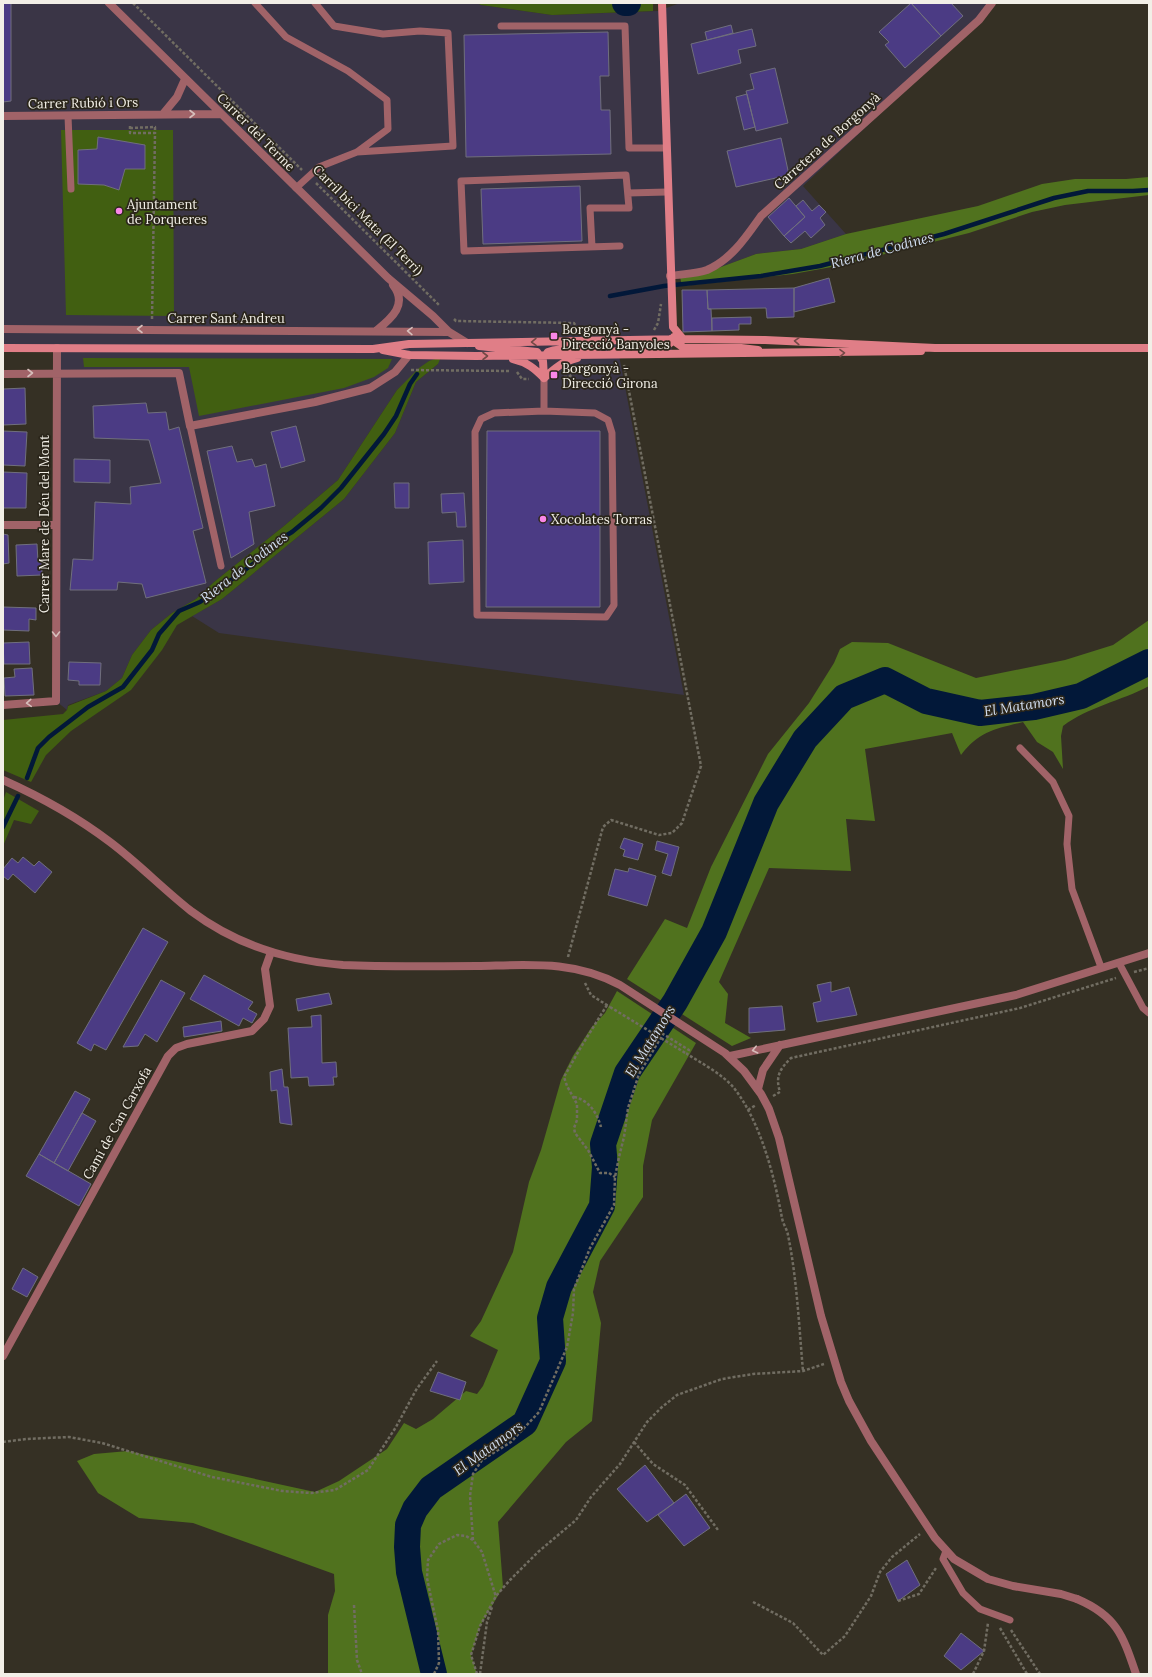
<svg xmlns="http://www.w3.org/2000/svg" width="1152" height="1677" font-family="Lora,serif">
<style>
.industrial{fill:#3a3546}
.green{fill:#415f11}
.forest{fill:#50721e}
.water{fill:#021839}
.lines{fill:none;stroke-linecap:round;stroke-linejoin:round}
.stream{stroke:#021839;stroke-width:4.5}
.river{stroke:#021839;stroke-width:26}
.building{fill:#4b3b84;stroke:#706f7d}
.path{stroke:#716d62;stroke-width:2.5;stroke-dasharray:3 2;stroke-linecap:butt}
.service{stroke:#a16368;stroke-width:7}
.minor{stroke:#a16368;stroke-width:8}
.tertiary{stroke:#a16368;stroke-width:8}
.secondary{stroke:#e07e87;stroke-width:8}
.path-bridge{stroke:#716d62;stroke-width:2.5;stroke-dasharray:3 2;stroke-linecap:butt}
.oneway{stroke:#d6bebb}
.oneway2{stroke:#734946}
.poi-dot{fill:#fa87e7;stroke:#2b261b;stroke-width:1.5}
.labels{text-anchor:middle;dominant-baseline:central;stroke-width:3.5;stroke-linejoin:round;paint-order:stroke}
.street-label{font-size:13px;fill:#f2efe7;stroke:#2b261b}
.poi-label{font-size:13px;fill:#f2efe7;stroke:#2b261b;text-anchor:start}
.water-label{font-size:14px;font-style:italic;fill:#d2dff2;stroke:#2b261b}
</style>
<rect width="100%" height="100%" fill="#353024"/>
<!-- industrial -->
<path class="industrial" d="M3 3H477L481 5 552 15 658 11 680 3H988L991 10 803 186 846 234 801 249 756 254 702 274 669 279 672 351 618 350 684 695 219 633 192 616 222 599 344 499 395 433 416 382 438 364 429 361 397 390 338 480 284 526 214 582 196 599 172 613 151 630 132 655 122 678 106 691 68 705 67 710 56 701V348H3Z"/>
<!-- green -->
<path class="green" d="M477 3H653V11L552 15 481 5Z
M61 130H173L174 316 66 315Z
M441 357 438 364 416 382 395 433 344 499 222 599 177 625 162 650 131 690 71 731 46 755 31 782 3 770V720L63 714 67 710 68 706 106 691 122 678 132 655 151 630 172 613 196 599 214 582 284 526 338 480 397 390 419 368 429 361Z
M83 358 392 359 388 368 374 377 344 388 199 416 189 367H84Z
M6 792 39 811 31 824 14 820 3 846V801Z"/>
<!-- forest -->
<path class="forest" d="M1149 177V195L1065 205 1032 212 969 233 837 266 793 274 682 286 680 277 702 274 756 254 801 249 846 234 978 206 1042 184 1075 179H1126Z
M1149 620V686C1121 701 1088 707 1063 726L1061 736 1063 769 1053 752 1037 742 1023 722C995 729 979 731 961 755L952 733 865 749 875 821 846 819 851 871 769 868 719 982 728 994 725 1023 751 1038 732 1046 627 979 665 919 687 928 711 867 768 754 809 703 834 663 840 649 852 642 888 643 976 678 1065 660 1113 645Z
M617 991 696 1043 652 1120 643 1166V1197L600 1261 593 1292 601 1323 592 1421 566 1442 498 1522 503 1587 480 1626 471 1655 477 1674H328V1615L335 1591 334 1574 193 1523 139 1518 98 1493 77 1461 94 1454 128 1451 315 1492 339 1481 387 1449 404 1423 416 1429 433 1419 466 1391 477 1394 483 1386 498 1350 470 1336 481 1321 513 1252 529 1182 541 1150 561 1080 573 1056 591 1028 605 1013Z"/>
<!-- water -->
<path class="water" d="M600 1134 606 1135 614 1141 607 1153 605 1167 591 1141Z"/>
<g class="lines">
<!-- stream -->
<path class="stream" d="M610 296 664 286 761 276 820 266 944 234 1054 198 1088 191H1133L1149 190
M27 778 38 748 49 737 88 707 123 687 152 650 159 634 179 611 200 602 238 575 257 561 277 541 292 532 321 508 341 488 384 434 396 416 410 384 417 374
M3 827 18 796"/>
<!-- river -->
<path class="river" d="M625 3H628
M434 1674 409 1572 407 1547 408 1525 415 1509 431 1488 525 1423 553 1361 550 1318 559 1287 602 1206 605 1167 603 1144 627 1073 675 1002 714 932 766 803 805 739 844 697 885 680 926 701 980 713 1034 707 1081 696 1149 662"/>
</g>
<!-- building -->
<path class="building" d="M3 3H11V101L3 102Z
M911 3H951L963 16 941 36Z
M911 3 941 36 905 68 885 45 889 42 879 32Z
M731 25 733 33 707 40 705 32Z
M752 29 756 46 738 50 741 63 698 74 691 44Z
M608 32 609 76H600L601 110H610L611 154 466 157 464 35Z
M775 68 788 123 756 131 746 91 754 89 750 74Z
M747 94 755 127 744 130 736 97Z
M98 137 145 145V169H125L119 190 104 185 78 184V150L97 149Z
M781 138 789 175 736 187 727 151Z
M580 186 582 241 483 244 481 189Z
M789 198 805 217 784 236 768 217Z
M803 200 812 211 819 205 826 212 820 218 825 225 811 238 805 231 791 243 784 236 805 217 796 206Z
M829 278 835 302 794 312V288Z
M794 288V317L767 318 766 308 708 309 707 290Z
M682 290H707L708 309H711L712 331 683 332Z
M751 317V324H739V330L712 331V318Z
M25 388 26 424 3 425V389Z
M146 403 148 413 166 412 169 430 179 427 203 528 193 531 206 583 146 598 142 584 118 582 117 590H70L73 559 93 560 95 502 131 504 130 487 161 483 149 440 94 438 93 406Z
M296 426 305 461 281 468 271 432Z
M3 431 27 432 25 466 3 465Z
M487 431H600V607H486Z
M232 446 237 462 252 459 255 467 266 464 275 506 249 512 254 544 231 558 207 451Z
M74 459 110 460V483L74 482Z
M3 472 27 473 26 508H3Z
M394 483H409V508H395Z
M464 493 466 527H457L456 512 442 513 441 494Z
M3 534 8 535 9 563 3 564Z
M463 540 464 582 429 584 428 542Z
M37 544 38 562H42V575L17 576 16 545Z
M3 607 36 608V620L29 619V631L3 630Z
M29 642 30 664H4L3 643Z
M69 662 101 663 100 685H79V681L68 680Z
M32 668 34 695 5 696 4 678 15 677 14 669Z
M624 838 643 844 638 860 623 856 625 850 620 848Z
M657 841 679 847 671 876 662 873 668 854 655 850Z
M23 857 34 866 39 861 52 872 35 893 13 874 8 880 3 876V869L12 858 18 863Z
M629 868 656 876 647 906 608 895 615 869 628 872Z
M143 928 168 942 106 1050 94 1044 91 1051 77 1043Z
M204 975 253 1002 248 1009 257 1014 252 1023 243 1018 239 1026 190 999Z
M161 980 185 993 157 1042 145 1034 138 1046 123 1047Z
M831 982V992L849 987 857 1015 817 1022 813 1003 821 1001 817 985Z
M329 993 332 1004 298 1011 296 999Z
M782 1006 785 1030 749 1033V1008Z
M321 1015 322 1063 336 1062 337 1077H333L334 1085 309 1086 308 1077 291 1078 288 1028 312 1027 311 1016Z
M221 1021 222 1031 184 1037 183 1027Z
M282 1069 284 1087H288L292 1125 280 1123 277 1090 271 1091 270 1072Z
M75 1091 90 1099 54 1163 39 1154Z
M82 1113 96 1121 68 1171 54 1163Z
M39 1154 91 1184 79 1206 26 1176Z
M23 1268 38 1277 27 1297 12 1289Z
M438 1372 466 1382 460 1400 430 1391Z
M645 1465 674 1503 647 1522 617 1489Z
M686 1494 710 1528 684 1546 658 1515Z
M907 1560 920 1585 898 1601 886 1574Z
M961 1633 984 1651 961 1670 944 1656Z"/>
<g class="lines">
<!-- path -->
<path class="path" d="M133 3 302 170
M130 126V133H155L152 319
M130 128 155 127V133
M316 183 440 306
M454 319 456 321 574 323 578 330
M654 330 658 323 661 304
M411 370 510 371
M517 372 522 379H529
M564 377H569L576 371
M568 957 603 827 611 820 659 835 672 833 682 823 701 766 624 365
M1134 972 1149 968
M585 983 591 995 610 1007
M607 1005 581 1047 564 1077 567 1086 577 1104V1120L574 1128 575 1133 588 1150 600 1173H609L615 1177
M773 1096 780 1092C775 1076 780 1069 791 1058L1020 1008 1116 978
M574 1097C589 1100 597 1113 601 1127
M748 1110 756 1105
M3 1442 26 1439 69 1437 102 1443 212 1477 282 1491 311 1493 335 1490 368 1470 396 1427 416 1390 437 1361
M634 1442 653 1464 685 1485 718 1530
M473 1540 470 1496 473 1474 482 1460 511 1442 539 1412 567 1347 573 1313 574 1289 590 1248 614 1205 615 1177 619 1157 624 1137 628 1108 639 1074 663 1034 689 1050 687 1054C703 1064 722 1074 734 1088 761 1123 774 1175 782 1218 783 1224 787 1229 788 1235 797 1279 799 1326 803 1371
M898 1601 919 1594 936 1568
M753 1602 793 1623 823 1655 845 1636 871 1596 880 1572 892 1557 920 1534
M354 1605 357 1660 362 1674
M1000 1628 1027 1674
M1011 1630 1040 1674
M434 1674 439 1663 438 1631 427 1578 428 1560 439 1544 457 1535 466 1536 473 1540 482 1552 496 1597
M477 1674 471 1655 480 1626 496 1596 510 1580 538 1552 576 1520 591 1497 620 1464 647 1422 662 1407 677 1395 722 1379 753 1374 803 1371 824 1364
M480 1674 487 1622 492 1607
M973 1674 984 1651 988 1623"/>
<!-- service -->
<path class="service" d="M255 3 286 37 348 71 387 100 388 129 357 152 319 167 296 188
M315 3 334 26 383 34 420 31 448 33 453 146 357 152
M501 26H625L629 148H666
M68 116 71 189
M628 193 667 192
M592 247 590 208H629L626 175 461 181 464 251 620 246
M544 411 494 413 481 419 475 432 477 615 606 617 614 605 612 433 608 420 595 413 544 411V378
M190 426 221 566
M1020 748 1053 782 1069 816 1067 844 1072 889 1101 967
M1119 963 1143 1008 1149 1013
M946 1551 943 1559 963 1593 980 1609 1010 1620"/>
<!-- minor -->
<path class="minor" d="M109 3 388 278 433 316 449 332 467 343
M163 114 177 97 185 79
M3 116 221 114
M670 276C681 274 696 274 707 270 732 259 746 237 761 216L979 20 992 3
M3 329 449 332
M377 330C392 318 408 304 393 285
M3 374 179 373 190 426 315 402 370 388 395 372 409 355
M3 525H56
M3 705 56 701 57 348
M730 1056 1016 995 1149 953
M758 1089 763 1070 780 1045
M3 1356 168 1056 176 1048 187 1044 252 1031 264 1019 270 1006 265 969 271 952
M1077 1599C1117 1616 1123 1636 1136 1674"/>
<!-- tertiary -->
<path class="tertiary" d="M3 780C41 797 77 817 110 842 138 863 163 889 191 911 235 944 288 961 343 965 388 967 432 966 477 966 529 965 573 960 620 985L725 1053 744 1071 761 1094 769 1109 779 1138 821 1316 841 1382 849 1401 871 1441 935 1538 954 1559 988 1579 1013 1586 1061 1594 1077 1599"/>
<!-- secondary -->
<path class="secondary" d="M662 3 673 327 683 339
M671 339 684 348H741L758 350
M479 346 537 352 543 361 544 378
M3 348 373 349 409 344 683 339 765 340 935 348H1149
M383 350 409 355 476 356 921 351
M612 352C627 348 670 354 674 337
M545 356 548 352C566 346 587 350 606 345
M513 359C527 362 535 369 544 378
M544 378C554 369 563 361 577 358"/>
<!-- path-bridge -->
<path class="path-bridge" d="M610 1007 687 1054"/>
</g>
<!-- one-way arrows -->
<defs><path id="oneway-chevron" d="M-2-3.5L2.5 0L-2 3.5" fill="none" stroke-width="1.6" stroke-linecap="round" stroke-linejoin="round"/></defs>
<g class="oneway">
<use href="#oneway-chevron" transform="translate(192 114)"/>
<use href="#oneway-chevron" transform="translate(140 329) rotate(-180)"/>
<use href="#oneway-chevron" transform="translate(410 331) rotate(-179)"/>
<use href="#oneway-chevron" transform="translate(30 373)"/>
<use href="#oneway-chevron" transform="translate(56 634) rotate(90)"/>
<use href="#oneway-chevron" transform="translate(29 703) rotate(176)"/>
<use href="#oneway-chevron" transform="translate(755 1050) rotate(167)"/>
</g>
<g class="oneway2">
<use href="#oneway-chevron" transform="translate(797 341) rotate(-177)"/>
<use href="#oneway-chevron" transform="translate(534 342) rotate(179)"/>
<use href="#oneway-chevron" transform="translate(842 353) rotate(-1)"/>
<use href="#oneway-chevron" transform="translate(485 356)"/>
</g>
<!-- markers -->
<g class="poi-dot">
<circle cx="119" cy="211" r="4"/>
<rect x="550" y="332" width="8" height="8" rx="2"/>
<rect x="550" y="371" width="8" height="8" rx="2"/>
<circle cx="543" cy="519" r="4"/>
</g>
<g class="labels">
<!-- street labels -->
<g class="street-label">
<text transform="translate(83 103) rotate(-1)">Carrer Rubió i Ors</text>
<text transform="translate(256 132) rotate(45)">Carrer del Terme</text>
<text transform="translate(827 141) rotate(-42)">Carretera de Borgonyà</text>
<text transform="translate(368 220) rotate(45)">Carril bici Mata (El Terri)</text>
<text x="226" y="318">Carrer Sant Andreu</text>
<text transform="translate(44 524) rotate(-90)">Carrer Mare de Déu del Mont</text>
<text transform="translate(117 1123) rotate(-61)">Camí de Can Carxofa</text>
</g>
<!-- poi labels -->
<g class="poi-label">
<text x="127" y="204">Ajuntament<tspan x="127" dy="15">de Porqueres</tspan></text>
<text x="562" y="329">Borgonyà -<tspan x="562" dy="15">Direcció Banyoles</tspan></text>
<text x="562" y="368">Borgonyà -<tspan x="562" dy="15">Direcció Girona</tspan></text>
<text x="551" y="519">Xocolates Torras</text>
</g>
<!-- water labels -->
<g class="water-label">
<text transform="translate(882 250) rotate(-15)">Riera de Codines</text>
<text transform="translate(244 567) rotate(-38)">Riera de Codines</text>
<text transform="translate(1024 705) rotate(-9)">El Matamors</text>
<text transform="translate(650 1041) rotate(-58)">El Matamors</text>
<text transform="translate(488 1448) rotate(-36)">El Matamors</text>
</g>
</g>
<!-- border -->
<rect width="1152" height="1677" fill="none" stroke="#f2efe7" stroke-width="8"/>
</svg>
